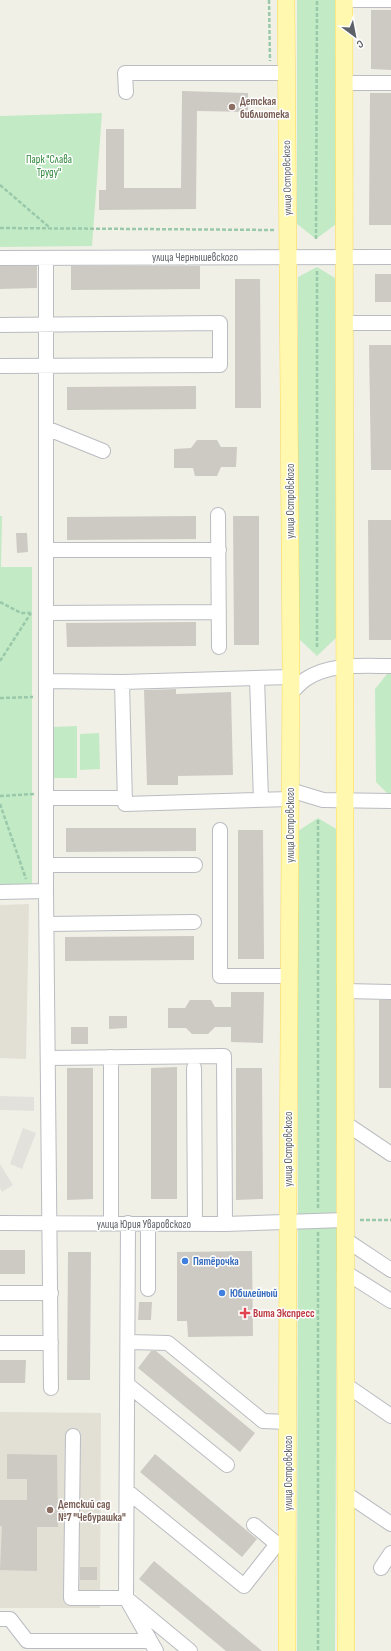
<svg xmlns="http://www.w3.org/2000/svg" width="391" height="1651" font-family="'Sofia Sans Condensed',sans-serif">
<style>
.industrial{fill:#e2e1db}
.education{fill:#e2dfd5}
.green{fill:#c2eac5}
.building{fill:#cdcac4}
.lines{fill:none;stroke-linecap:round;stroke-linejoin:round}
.minor-casing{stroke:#b9bcc1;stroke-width:16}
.major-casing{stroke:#fcda55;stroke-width:18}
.path{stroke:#99c9aa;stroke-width:2.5;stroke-dasharray:4 2;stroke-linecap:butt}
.minor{stroke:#fff;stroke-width:14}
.major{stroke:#fff8ae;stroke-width:17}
.education-dot{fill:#8d6e63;stroke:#fff;stroke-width:1.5}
.shop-dot{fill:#3f7fe0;stroke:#fff;stroke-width:1.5}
.health-dot{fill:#e0444e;stroke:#fff;stroke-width:1.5}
.labels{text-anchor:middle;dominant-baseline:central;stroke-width:3;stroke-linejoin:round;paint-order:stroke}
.education-label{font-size:11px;font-weight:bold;fill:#785e54;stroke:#fff;text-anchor:start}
.park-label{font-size:11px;fill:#2f863a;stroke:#fff}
.street-label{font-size:11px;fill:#5e6268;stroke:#fff}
.shop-label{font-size:11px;font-weight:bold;fill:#366cbe;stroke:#fff;text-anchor:start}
.health-label{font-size:11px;font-weight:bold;fill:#be3a42;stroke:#fff;text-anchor:start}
</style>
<rect width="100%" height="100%" fill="#f1f0e7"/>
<!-- industrial -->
<path class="industrial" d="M0 1096 34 1097V1111L0 1110Z
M23 1128 36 1133 22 1169 10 1164Z
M0 1164 13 1185 2 1192 0 1188Z"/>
<!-- education -->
<path class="education" d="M29 904 26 1059 0 1058V905Z
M0 1412 101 1413 100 1608H0Z"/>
<!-- green -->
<path class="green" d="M297 0H336V224L316 239 297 224Z
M102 113 92 246 0 247V116Z
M317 267 335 278 336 638 317 656 298 638V277Z
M0 516H2L1 567H32V884L0 885Z
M387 674H391V793H387L376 782 375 689Z
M77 726V778H52V727Z
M99 733 100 769 80 770V734Z
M318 818 338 830 336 1219 298 1221V831Z
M337 1224 335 1651H297L298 1226Z"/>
<!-- building -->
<path class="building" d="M371 10H391V70L371 69Z
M182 91 248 93V112L197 111 196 209 99 210V190H106V129H124V188H181Z
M370 93H391V225H369Z
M0 266H37V288L0 289Z
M71 266H200V289L71 290Z
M375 274H391V302H375Z
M235 279H260L261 408H235Z
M369 345H391V470H371Z
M196 386V409L67 410V387Z
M197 440H217L221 447H237L236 467H221L217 476H195L193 468H174V449L191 448Z
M196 516V539L67 540V517Z
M233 516H259V645H234Z
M368 520H391V640H369Z
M16 533H27L28 552 17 553Z
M196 622V646L67 647 66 623Z
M176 689V694L231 692 233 775 178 776V785H147L144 690Z
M66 828H196V851L66 852Z
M238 830H263L264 959H238Z
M194 936V960L65 961V937Z
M231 992H264L263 1043 231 1042V1027H215L208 1034H192L186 1028H168V1008H185L190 1000H211L215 1007H231Z
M379 1000H391V1088H379Z
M109 1016H127V1028L109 1029Z
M71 1027H88V1044H71Z
M177 1067V1199H151V1068Z
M67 1068H93V1199L67 1200Z
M236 1068H262L263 1199 236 1200Z
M0 1250H25V1274H0Z
M252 1251 253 1336 188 1337 187 1321H177V1252Z
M68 1252H91L90 1380H67Z
M139 1302H152L151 1320H138Z
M151 1351H156L255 1433 240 1452 138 1368Z
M0 1360H26L25 1383H0Z
M7 1454 57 1455 58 1527H37V1571L0 1570 2 1526H0V1500H27V1479H7Z
M155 1454 257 1539 242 1557 140 1472Z
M154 1561 262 1651H226L139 1579Z
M80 1567H97V1580H80Z"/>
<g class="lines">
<!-- minor casing -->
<g class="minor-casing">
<path id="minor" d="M344 0H391
M344 83H391
M126 92 125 73H286
M0 258 391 257
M46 258V891L51 1388
M344 323H391
M0 325 220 323V365L0 366
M46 428 103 451
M218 515 219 647
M46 550H219
M46 613 219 612
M257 678 261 800
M46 681 122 682
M290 694C295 689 300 683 306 679 330 663 363 666 391 666
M290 790 323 800 391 801
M46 798H125
M290 799 125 804 122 682 290 677
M220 830V976H289
M46 865H195
M0 892 46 891
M47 924 194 922
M345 991 391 992
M111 1057V1223
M48 1058 224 1056 225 1224
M194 1068 195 1224
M345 1123 391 1154
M0 1223 225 1224 345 1220
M128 1223 126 1598 156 1651
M346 1240 391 1270
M345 1272 391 1301
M148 1289V1224
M0 1293H51
M128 1342 168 1343 263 1421 288 1422
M0 1343H51
M128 1385 227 1465
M346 1385 391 1416
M73 1436 71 1598H126L190 1651
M127 1491 244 1586 277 1544 287 1545
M345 1493 391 1524
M254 1525 277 1544
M381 1568 391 1553
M0 1619H10L27 1641H150"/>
</g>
<!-- major casing -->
<g class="major-casing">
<path id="major" d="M286 0 291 667 288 1204 287 1651
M344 0 346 1651"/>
</g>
<!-- path -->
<path class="path" d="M269 0 270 61
M0 185 49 227
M0 228 275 230
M316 239 317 0
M0 602 21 613H31
M317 647V270
M0 661 31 613
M0 698 33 697
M0 796 34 794
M0 804 26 879
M318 820V1209
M360 1220H391
M318 1232V1651"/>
<!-- minor -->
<use href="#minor" class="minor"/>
<!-- major -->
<use href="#major" class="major"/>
</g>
<!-- markers -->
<g class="education-dot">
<circle cx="232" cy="107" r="4"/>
<circle cx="50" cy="1510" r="4"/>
</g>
<g class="shop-dot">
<circle cx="185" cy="1261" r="4"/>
<circle cx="222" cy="1293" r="4"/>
</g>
<path class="health-dot" d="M243 1307h4v4h4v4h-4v4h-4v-4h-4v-4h4z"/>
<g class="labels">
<!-- education labels -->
<g class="education-label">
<text x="240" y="101">Детская<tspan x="240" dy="13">библиотека</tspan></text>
<text x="58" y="1504">Детский сад<tspan x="58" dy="13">№7 "Чебурашка"</tspan></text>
</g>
<!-- park labels -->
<g class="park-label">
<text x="49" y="159">Парк "Слава<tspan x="49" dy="13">Труду"</tspan></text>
</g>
<!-- street labels -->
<g class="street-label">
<text transform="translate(287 178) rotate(-91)">улица Островского</text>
<text x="195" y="257">улица Чернышевского</text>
<text transform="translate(290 501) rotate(-90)">улица Островского</text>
<text transform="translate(290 825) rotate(-90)">улица Островского</text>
<text transform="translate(288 1149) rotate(-90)">улица Островского</text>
<text x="144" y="1224">улица Юрия Уваровского</text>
<text transform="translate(288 1473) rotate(-90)">улица Островского</text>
</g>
<!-- shop labels -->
<g class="shop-label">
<text x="193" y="1261">Пятёрочка</text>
<text x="230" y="1293">Юбилейный</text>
</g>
<!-- health labels -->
<g class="health-label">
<text x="253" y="1313">Вита Экспресс</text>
</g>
</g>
<!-- north arrow -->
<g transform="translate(355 36) rotate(148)" stroke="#ffffff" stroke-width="3" paint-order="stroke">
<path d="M0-3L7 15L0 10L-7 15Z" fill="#5e6268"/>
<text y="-6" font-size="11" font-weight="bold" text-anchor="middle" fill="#5e6268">С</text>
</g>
</svg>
